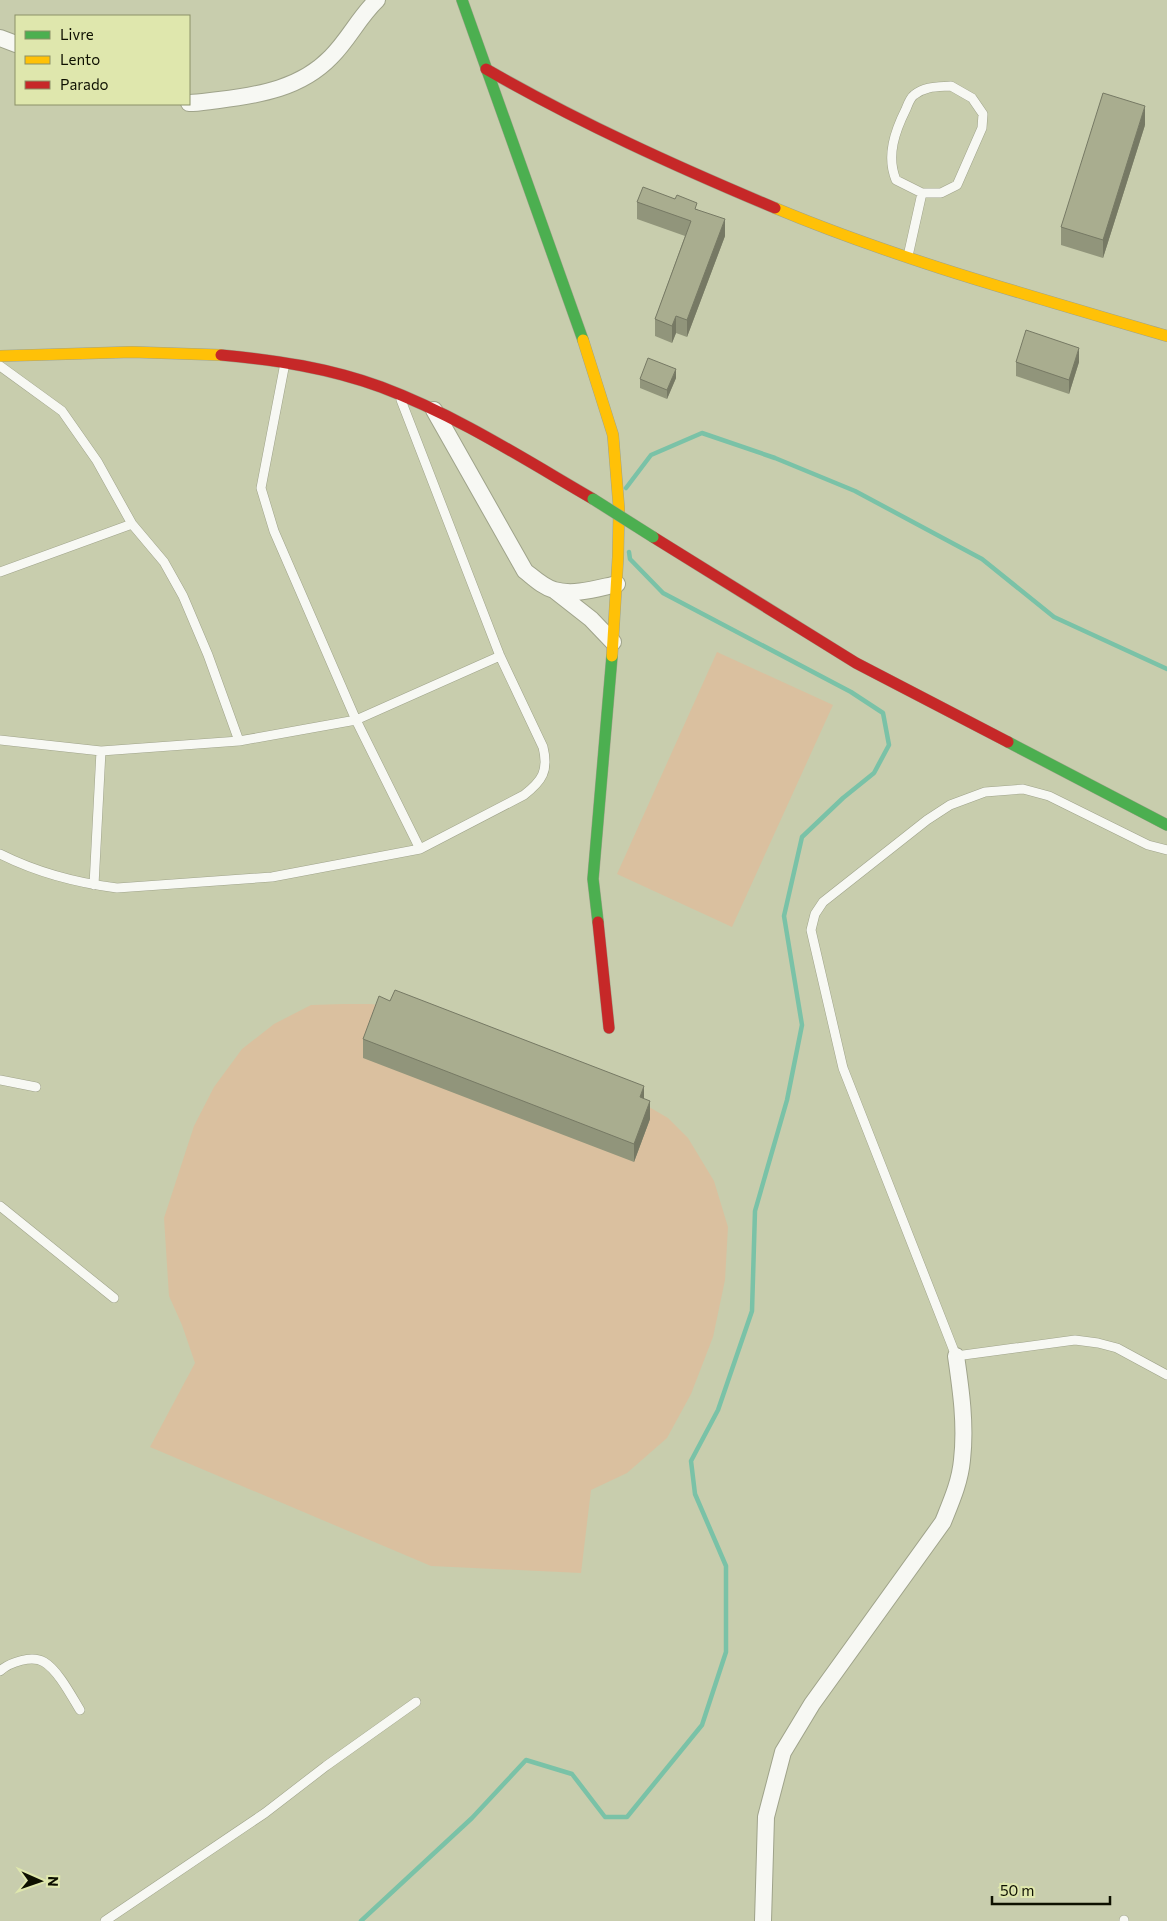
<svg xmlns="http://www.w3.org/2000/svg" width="1167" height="1921" font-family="Commissioner,sans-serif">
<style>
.green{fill:#dac09f}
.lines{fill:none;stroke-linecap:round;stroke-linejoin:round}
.stream{stroke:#7ac2a7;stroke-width:4.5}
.lane-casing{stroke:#9fa38a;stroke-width:10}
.street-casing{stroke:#9fa38a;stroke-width:18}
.fast-casing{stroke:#9fa38a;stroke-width:12}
.slow-casing{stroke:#9fa38a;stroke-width:12}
.jam-casing{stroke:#9fa38a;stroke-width:12}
.lane{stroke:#f7f8f3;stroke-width:9}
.street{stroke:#f7f8f3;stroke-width:16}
.fast{stroke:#4caf50;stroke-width:11}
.slow{stroke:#ffc107;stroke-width:11}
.jam{stroke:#c62828;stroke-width:11}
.fast-bridge-casing{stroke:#9fa38a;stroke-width:12;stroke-linecap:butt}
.fast-bridge{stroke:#4caf50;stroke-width:11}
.wall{fill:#91957b}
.shaded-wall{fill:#767964}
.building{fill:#a9ad8f;stroke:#767964}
</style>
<rect width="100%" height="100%" fill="#c8cdad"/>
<!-- green -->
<path class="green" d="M717 652 833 705 732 927 617 874Z
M343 1004H371L395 1008 644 1104 668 1118 688 1138 714 1181 728 1227 725 1280 713 1337 691 1394 667 1438 627 1473 591 1490 581 1573 431 1566 150 1447 195 1363 182 1325 169 1296 164 1218 194 1126 214 1087 242 1049 274 1024 311 1005Z"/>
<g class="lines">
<!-- stream -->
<path class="stream" d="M626 488 651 455 702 433 775 458 855 491 982 559 1054 617 1167 669
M361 1921 472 1818 526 1760 572 1774 605 1817H627L702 1725 726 1652V1566L695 1494 691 1461 718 1410 752 1311 755 1211 787 1100 802 1025 784 916 802 837 843 798 874 773 889 745 883 713 851 692 663 593 630 559 629 552"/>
<!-- lane casing -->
<g class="lane-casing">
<path id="lane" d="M951 86 972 98 983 114 982 128 957 185 941 193H922L896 180C886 156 895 131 906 109 908 104 910 98 914 95 925 86 937 87 951 86Z
M908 256 922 193
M285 363 261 488 274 531 356 720 420 849
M0 366 62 411 97 461 132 524 164 562 183 596 208 655 239 741
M0 572 132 524
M0 740 101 751
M1167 850 1148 845 1049 796 1023 789 985 792 950 805 927 820 823 902 815 914 811 930 843 1068 956 1356 1075 1340 1098 1343 1117 1348 1167 1375
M0 854C36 872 77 883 117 888L272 877 420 849 524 795C542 781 549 771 543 747L500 656 401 400
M94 885 101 751 239 741 356 720 500 656
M0 1080 36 1087
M0 1206 114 1298
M0 1671C10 1662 32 1655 44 1662 58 1670 72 1697 80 1710
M1124 1920V1921
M105 1921 265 1813 326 1766 416 1702"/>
</g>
<!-- street casing -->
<g class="street-casing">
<path id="street" d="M0 38 16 44
M189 103C199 103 209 101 219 100 260 95 301 88 331 57 349 39 359 17 377 0
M434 410 525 571C534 578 543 587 554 590 574 596 598 588 617 584
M554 590 591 619 613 642
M763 1921 766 1817 783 1752 812 1704 943 1522C951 1502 960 1482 962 1460 966 1425 961 1390 956 1356"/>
</g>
<!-- fast casing -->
<g class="fast-casing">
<path id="fast" d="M462 0 583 340
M1008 742 1167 825
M598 922 593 879 612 656"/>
</g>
<!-- slow casing -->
<g class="slow-casing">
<path id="slow" d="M775 208C902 261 1035 297 1167 336
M583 340 613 435 619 509 618 557 612 656
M0 356 132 352 221 355"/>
</g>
<!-- jam casing -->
<g class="jam-casing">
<path id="jam" d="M486 69C580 123 675 166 775 208
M221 355C276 360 329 368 381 387 456 415 524 459 593 499
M653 537 856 663 1008 742
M598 922 609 1028"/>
</g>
<!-- lane -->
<use href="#lane" class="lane"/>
<!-- street -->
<use href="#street" class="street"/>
<!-- fast -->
<use href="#fast" class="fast"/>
<!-- slow -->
<use href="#slow" class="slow"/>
<!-- jam -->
<use href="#jam" class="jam"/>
<!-- fast-bridge casing -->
<g class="fast-bridge-casing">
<path id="fast-bridge" d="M593 499 653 537"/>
</g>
<!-- fast-bridge -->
<use href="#fast-bridge" class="fast-bridge"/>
</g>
<!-- wall -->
<path class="wall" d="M1145 125 1103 258 1061 245V227Z
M637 202 697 209 725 236 687 337 676 333 672 343 655 336V319L685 236 637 219Z
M1016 362H1079L1069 394 1016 376Z
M676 378 667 399 640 388V379Z
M363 1039 644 1099 650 1119 634 1162 363 1058Z"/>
<!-- shaded-wall -->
<path class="shaded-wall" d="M1145 106V125L1103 258V240Z
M725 219V236L687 337V320Z
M676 316V333L672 343V326Z
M1079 348V362L1069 394V380Z
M676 369V378L667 399V390Z
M644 1086V1104L640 1097Z
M650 1101V1119L634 1162V1144Z"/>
<!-- building -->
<path class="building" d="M1103 93 1145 106 1103 240 1061 227Z
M643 187 675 199 677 195 697 203 695 209 725 219 687 320 676 316 672 326 655 319 691 221 637 202Z
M1026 330 1079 348 1069 380 1016 362Z
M648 358 676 369 667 390 640 379Z
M395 990 644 1086 640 1097 650 1101 634 1144 363 1039 379 996 390 1001Z"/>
<!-- legend -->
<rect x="15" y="15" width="175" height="90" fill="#dfe7ad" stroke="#8b9168"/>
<rect x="25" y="31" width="25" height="8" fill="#4caf50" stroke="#8b9168"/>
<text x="60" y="40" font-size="15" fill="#0e1000">Livre</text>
<rect x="25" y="56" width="25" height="8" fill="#ffc107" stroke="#8b9168"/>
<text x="60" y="65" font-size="15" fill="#0e1000">Lento</text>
<rect x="25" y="81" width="25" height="8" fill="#c62828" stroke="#8b9168"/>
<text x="60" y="90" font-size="15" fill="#0e1000">Parado</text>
<!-- north arrow -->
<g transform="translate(40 1881) rotate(92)" stroke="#dfe7ad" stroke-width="4" paint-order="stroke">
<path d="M0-4L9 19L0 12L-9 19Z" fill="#0e1000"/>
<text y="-8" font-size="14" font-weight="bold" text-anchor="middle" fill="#0e1000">N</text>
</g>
<!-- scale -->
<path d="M992 1896v8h118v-8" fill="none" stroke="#0e1000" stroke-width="2.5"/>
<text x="1000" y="1896" font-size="15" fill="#0e1000" stroke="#dfe7ad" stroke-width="4" paint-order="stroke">50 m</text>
</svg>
